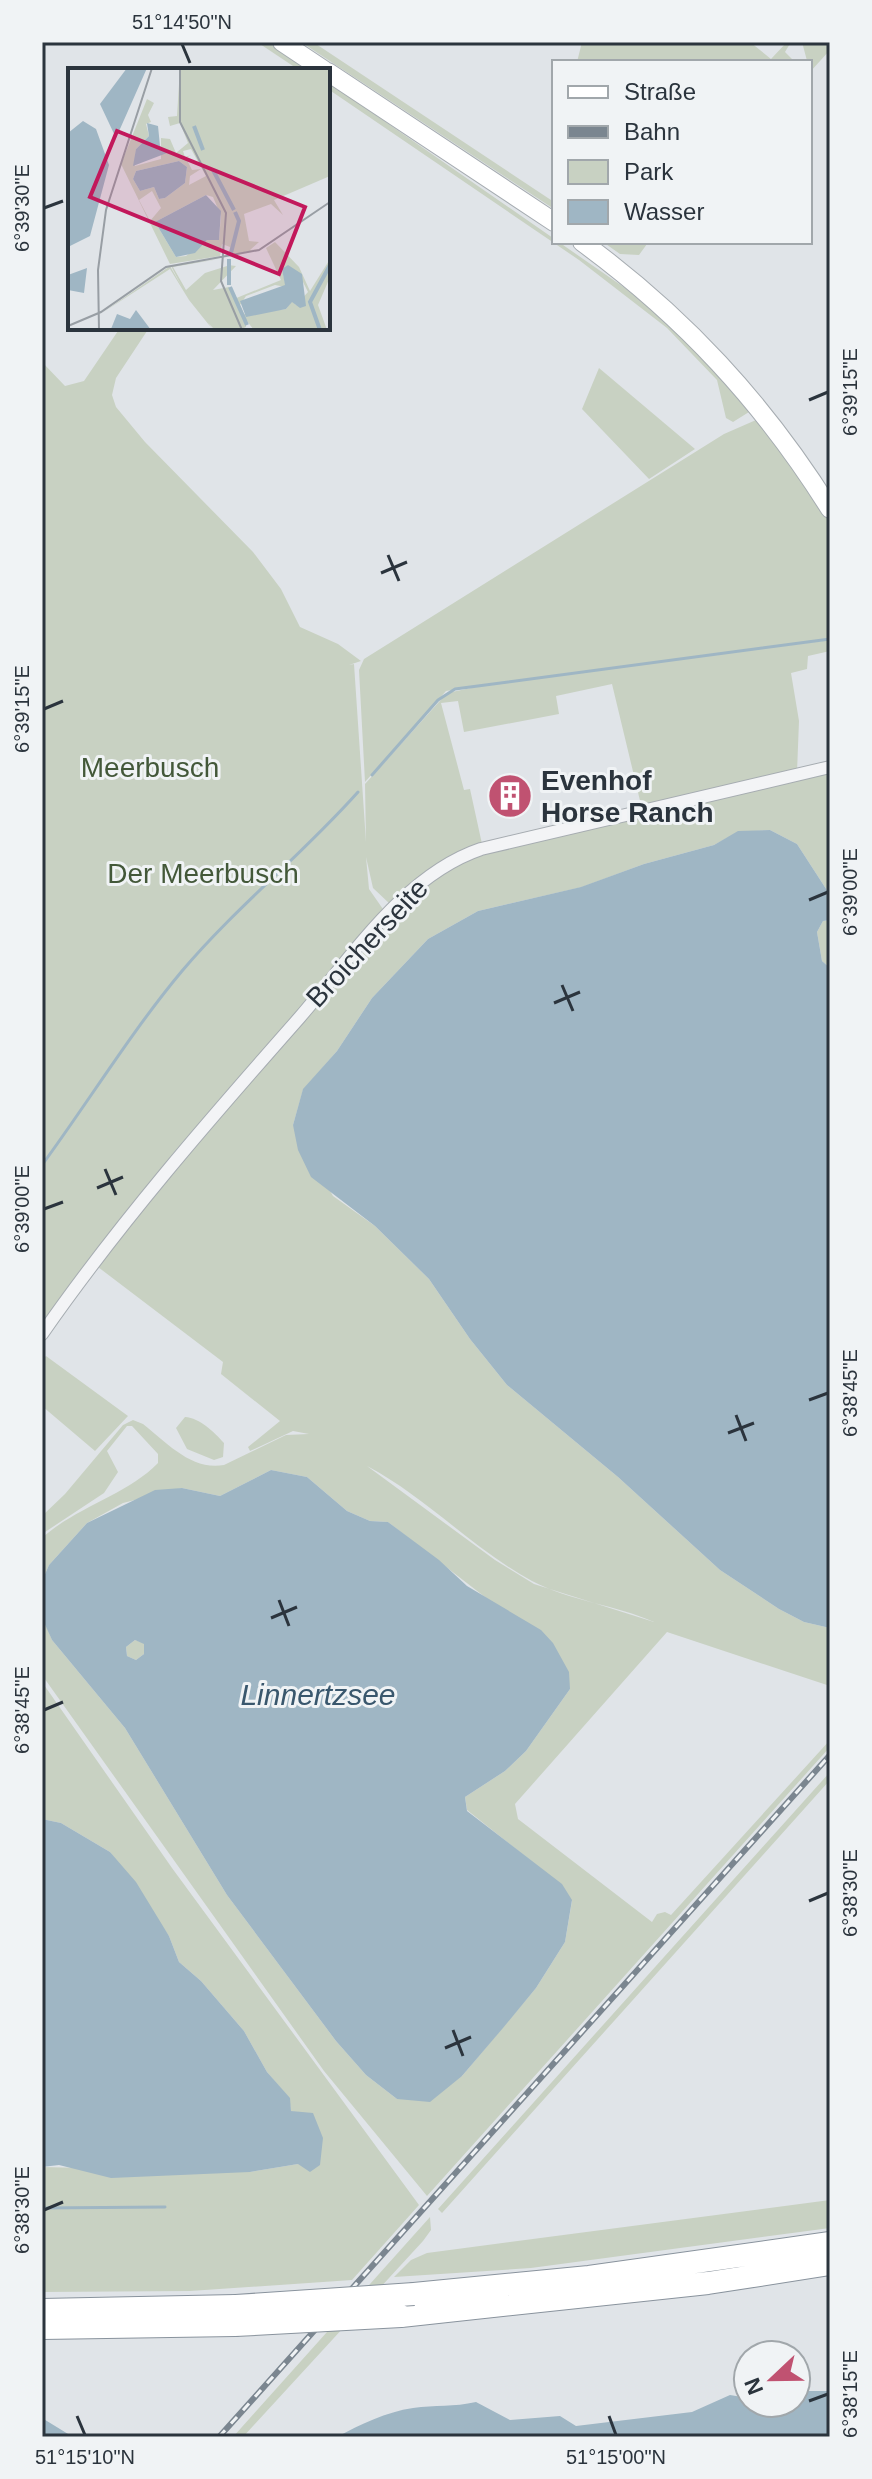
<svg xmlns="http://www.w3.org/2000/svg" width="872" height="2479" font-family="Helvetica,sans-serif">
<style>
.green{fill:#c8d1c2;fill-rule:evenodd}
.water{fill:#9fb6c4;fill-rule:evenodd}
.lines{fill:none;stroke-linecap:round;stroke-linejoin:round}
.stream{stroke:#9fb6c4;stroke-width:3}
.street-casing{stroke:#a6acb1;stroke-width:14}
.secondary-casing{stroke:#a6acb1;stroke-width:20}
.highway-casing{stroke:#89939d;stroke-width:24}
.street{stroke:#f3f4f6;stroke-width:12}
.secondary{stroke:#fff;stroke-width:18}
.highway{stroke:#fff;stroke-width:22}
.rail-casing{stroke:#7b8690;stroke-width:6}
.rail{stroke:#f0f3f5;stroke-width:3;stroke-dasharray:9;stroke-linecap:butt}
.highway-bridge-casing{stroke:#89939d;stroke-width:24;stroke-linecap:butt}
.highway-bridge{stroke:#fff;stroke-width:22}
.ticks{fill:none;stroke:#2b343d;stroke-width:3}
.labels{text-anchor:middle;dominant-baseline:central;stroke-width:6;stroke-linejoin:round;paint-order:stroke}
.park-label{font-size:28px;fill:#435839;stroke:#f0f3f5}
.poi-label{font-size:28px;font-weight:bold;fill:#2b343d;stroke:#f0f3f5;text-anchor:start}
.street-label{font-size:28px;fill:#2b343d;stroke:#f0f3f5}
.water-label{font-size:30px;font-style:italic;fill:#39576d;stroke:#f0f3f5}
.inset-river{fill:none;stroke:#9fb6c4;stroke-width:4}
.inset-road{fill:none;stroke:#989ea4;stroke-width:2}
.view{fill:#c2185b;fill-opacity:0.15;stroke:#c2185b;stroke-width:4}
.inset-edge{fill:none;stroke:#2b343d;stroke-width:4}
.neatline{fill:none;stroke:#2b343d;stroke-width:3}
.ticks-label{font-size:20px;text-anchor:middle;fill:#2b343d}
</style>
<rect width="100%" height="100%" fill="#e0e4e8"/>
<!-- green -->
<path class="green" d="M257 42H268L310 70H299Z
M301 42H313L554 202V209Z
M582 42H750L771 59 787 42H791L785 52 795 62H577Z
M802 42H830V50L810 72Z
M328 82 625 288 674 327 735 389 749 412 733 422 726 418 717 380 667 328 579 260 328 89Z
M603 242H647V244L639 255 620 254Z
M120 328H149L116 378 112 395 116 407 145 442 253 552 281 589 300 627 338 644 361 661 349 665 354 664 366 842 365 784 447 693 495 683 446 691 365 782 359 670 364 659 724 434 756 420 783 447 830 523V638L776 647 830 640V651L808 656 807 669 791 673 799 721 797 772 642 809 612 684 556 696 559 714 464 732 458 701 441 703 464 790 470 789 482 844 391 905 373 888 366 857 369 889 385 912 175 1151 42 1324V362L65 386 84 381Z
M599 368 695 449 649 479 582 409Z
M830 772V895L797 844 770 830 738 832 714 845 644 864 582 887 478 911 428 939 372 998 337 1051 303 1090 293 1125 333 1196 375 1226 429 1279 470 1339 507 1385 618 1477 720 1570 779 1609 804 1622 830 1628V1686L667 1632 515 1804 518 1819 652 1922 657 1914 665 1912 671 1915 830 1740V1747L427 2196 324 2071 42 1675V1616L52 1640 125 1728 227 1895 336 2041 366 2075 397 2099 462 2076 536 1988 565 1942 572 1901 536 1865 467 1810 465 1797 505 1771 526 1751 570 1689 494 1604 388 1522 370 1521 347 1511 307 1477 271 1470 220 1496 182 1488 123 1503 87 1523 49 1565 42 1581V1538C76 1507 127 1495 158 1463V1454L132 1426H127L107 1451 118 1472 104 1493 42 1534V1516L65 1494 123 1425 133 1420 143 1424C167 1443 192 1471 224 1465L286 1435 309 1434 293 1431 250 1451 248 1447 280 1421 221 1374 223 1362 98 1267 182 1158 411 898 436 877 483 852ZM367 1466C426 1497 473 1549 532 1581 570 1601 616 1605 654 1622L534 1584 495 1560Z
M830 920V968L822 961 817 932 823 921Z
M46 1356 128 1416 95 1451 42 1406V1360Z
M185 1417C200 1418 214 1432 224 1443L223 1457 214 1460 187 1449 176 1428Z
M135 1640 144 1643V1654L136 1660 127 1656 126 1647Z
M42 1682 172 1868 419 2205 352 2280 190 2291 42 2292V2167L250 2172 298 2164 301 2114 291 2111 289 2098 267 2072 244 2031 201 1981 179 1962 169 1936 110 1852 61 1823 42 1819Z
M830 1772V1780L442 2213 438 2209Z
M830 2200V2228L531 2268 394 2277 411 2260 427 2253Z
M430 2217 431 2230 423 2241 243 2437H233Z"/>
<!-- water -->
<path class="water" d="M770 830 797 844 830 895V920L823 921 817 932 822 961 830 968V1628L804 1622 779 1609 720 1570 618 1477 507 1385 470 1339 429 1279 375 1226 311 1177 298 1150 293 1125 303 1089 337 1051 372 998 428 939 478 911 581 887 644 864 714 845 738 831Z
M271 1470 307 1477 347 1511 370 1521 388 1522 439 1560 467 1586 541 1630 553 1643 569 1672 570 1689 526 1751 505 1771 465 1797 467 1811 562 1884 572 1900 565 1942 536 1988 503 2028 462 2076 430 2102 397 2099 366 2075 336 2041 227 1895 125 1728 52 1640 42 1618V1581L49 1565 87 1523 155 1490 182 1488 220 1496ZM135 1640 144 1644V1654L136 1660 127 1656 126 1647Z
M42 1819 61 1823 110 1852 136 1882 169 1936 179 1962 201 1981 244 2031 267 2072 290 2098 291 2111 313 2113 323 2138 320 2165 310 2172 298 2164 250 2172 111 2178 59 2165 42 2167Z
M804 2391H830V2437H337C361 2424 386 2412 413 2408 435 2405 454 2407 476 2402L510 2420 560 2416 576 2426 692 2412 730 2395 748 2398V2403H796V2396Z
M42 2418 73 2437H42Z"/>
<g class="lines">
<!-- stream -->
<path class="stream" d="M372 775 438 700 455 689 830 639
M42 1165C89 1101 131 1032 182 971 236 907 302 855 358 792
M42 2208 165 2207"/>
<!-- street casing -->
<g class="street-casing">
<path id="street" d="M42 1334C120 1222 210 1119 300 1017 352 957 404 875 481 849L830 767"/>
</g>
<!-- secondary casing -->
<g class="secondary-casing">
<path id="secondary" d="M282 42 324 70
M328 72 554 222
M582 242C683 316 763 402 830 509"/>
</g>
<!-- highway casing -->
<g class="highway-casing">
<path id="highway" d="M414 2294 589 2277 830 2243
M42 2310 236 2306
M401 2316 708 2283 830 2264
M42 2328 235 2325"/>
</g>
<!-- street -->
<use href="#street" class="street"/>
<!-- secondary -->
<use href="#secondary" class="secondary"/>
<!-- highway -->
<use href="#highway" class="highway"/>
<!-- rail casing -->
<g class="rail-casing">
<path id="rail" d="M219 2437 830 1755"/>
</g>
<!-- rail -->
<use href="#rail" class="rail"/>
<!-- highway-bridge casing -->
<g class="highway-bridge-casing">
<path id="highway-bridge" d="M236 2306 414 2294
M235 2325 401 2316"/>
</g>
<!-- highway-bridge -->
<use href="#highway-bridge" class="highway-bridge"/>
</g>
<!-- ticks -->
<path class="ticks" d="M182 44 190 63M44 208 63 201M809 400 828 392M388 555 399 581M381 573 407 562M44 709 63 701M809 900 828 892M562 985 573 1011M554 1003 580 992M105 1169 116 1195M97 1188 123 1177M44 1209 63 1202M809 1400 828 1393M736 1415 746 1441M728 1433 754 1423M279 1600 289 1626M271 1618 297 1607M44 1710 63 1702M809 1901 828 1893M453 2030 463 2056M445 2048 471 2037M44 2210 63 2202M809 2401 828 2394M77 2416 85 2435M609 2416 616 2435"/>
<!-- icons -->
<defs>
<g id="building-disc" transform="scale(2.3)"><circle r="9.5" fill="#c05271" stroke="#f0f3f5"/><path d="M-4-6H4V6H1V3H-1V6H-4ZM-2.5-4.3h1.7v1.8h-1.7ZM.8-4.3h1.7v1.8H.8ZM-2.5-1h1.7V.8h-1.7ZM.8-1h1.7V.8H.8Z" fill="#fff"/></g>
</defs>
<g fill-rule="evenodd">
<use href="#building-disc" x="510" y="796"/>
</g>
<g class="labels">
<!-- park labels -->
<g class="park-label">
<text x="150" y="767">Meerbusch</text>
<text x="203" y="873">Der Meerbusch</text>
</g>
<!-- poi labels -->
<g class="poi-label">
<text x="541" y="780">Evenhof<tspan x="541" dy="32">Horse Ranch</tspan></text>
</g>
<!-- street labels -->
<g class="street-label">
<text transform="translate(367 943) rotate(-47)">Broicherseite</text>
</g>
<!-- water labels -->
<g class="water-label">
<text x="318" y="1694">Linnertzsee</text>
</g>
</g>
<!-- overview -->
<g transform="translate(68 68)">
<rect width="262" height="262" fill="#e0e4e8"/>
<path d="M112 0H262V108L206 132 215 147 203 136 176 146 181 173 191 174 182 182 192 181 161 187 162 179 154 176 152 188 102 196 53 96 79 31 86 35 80 47 83 54 78 56 81 68 68 81 67 98 93 91V70L102 71 108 85 120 75 112 55 102 58 100 49 109 48ZM123 81 138 108 121 117 122 108 133 101 124 102 118 90 123 87 117 89 115 83ZM111 93 119 99 117 115 97 130 91 131 86 119 72 123 65 111 68 103ZM84 123 93 140 82 153 71 132ZM138 127 145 129 153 148 151 172H139L118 188 108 189 87 154ZM207 174 231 199 242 223 262 191V209L250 237 259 262H186L178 252V259L171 262H147L140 255 145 262 121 232 102 201 34 245 102 198 114 219 103 198 151 191 105 199 118 222 137 205 159 198 162 189 160 197 168 198 145 222 161 219 166 231 213 212 198 180ZM214 201 235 214 240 224 228 237 224 233 218 241 176 246 172 237 178 228 207 217 218 219Z" fill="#c8d1c2" fill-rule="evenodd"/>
<path d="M59 0H79L48 70 32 36ZM15 53 28 61 41 97 22 168 0 179V65ZM79 55 90 58 92 78 99 85 65 98 68 81 81 68ZM111 93 119 99 117 115 97 130 91 131 86 119 72 123 65 111 68 103ZM138 127 153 143 151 172H139L127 185 108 189 87 154ZM220 197 234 206 238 238 232 240 224 234 218 241 178 249 172 233 217 217 214 201ZM19 200 16 225 0 222V207ZM68 242 83 262 43 261 49 246 62 251Z" fill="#9fb6c4"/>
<path class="inset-river" d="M126 58 135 82M145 102 166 142M163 185 171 153 167 144M161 191V217M162 219 179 257M252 262 242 234 262 197"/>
<path class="inset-road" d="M112 0V54L158 145 153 213 174 262M0 258 33 244 98 199 191 182 262 134M31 262 30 202 38 142 84 0"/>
<path class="view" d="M49 63 237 139 211 206 22 129Z"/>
<rect width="262" height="262" class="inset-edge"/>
</g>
<!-- border -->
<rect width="872" height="2479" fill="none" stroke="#f0f3f5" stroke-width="88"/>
<!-- legend -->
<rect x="552" y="60" width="260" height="184" fill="#f0f3f5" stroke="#a1a7ab" stroke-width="2"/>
<rect x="568" y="86" width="40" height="12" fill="#ffffff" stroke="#a1a7ab" stroke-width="2"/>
<text x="624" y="100" font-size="24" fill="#2b343d">Straße</text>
<rect x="568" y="126" width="40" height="12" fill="#7b8690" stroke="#a1a7ab" stroke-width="2"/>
<text x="624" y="140" font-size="24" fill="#2b343d">Bahn</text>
<rect x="568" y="160" width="40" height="24" fill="#c8d1c2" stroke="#a1a7ab" stroke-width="2"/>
<text x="624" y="180" font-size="24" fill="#2b343d">Park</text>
<rect x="568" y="200" width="40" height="24" fill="#9fb6c4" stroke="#a1a7ab" stroke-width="2"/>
<text x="624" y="220" font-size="24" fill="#2b343d">Wasser</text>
<!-- north arrow -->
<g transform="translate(772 2379) rotate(248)"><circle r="38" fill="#f0f3f5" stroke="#a1a7ab" stroke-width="2"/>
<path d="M0-6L14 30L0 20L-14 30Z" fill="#c05271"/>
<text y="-12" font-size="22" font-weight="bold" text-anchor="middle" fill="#2b343d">N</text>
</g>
<rect x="44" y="44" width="784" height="2391" class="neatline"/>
<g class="ticks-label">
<text x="182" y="29">51°14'50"N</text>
<text transform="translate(22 208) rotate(-90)" y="7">6°39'30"E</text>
<text transform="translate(850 392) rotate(-90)" y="7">6°39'15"E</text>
<text transform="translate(22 709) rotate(-90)" y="7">6°39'15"E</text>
<text transform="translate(850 892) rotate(-90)" y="7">6°39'00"E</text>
<text transform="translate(22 1209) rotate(-90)" y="7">6°39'00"E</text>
<text transform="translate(850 1393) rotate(-90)" y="7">6°38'45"E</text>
<text transform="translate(22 1710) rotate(-90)" y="7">6°38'45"E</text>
<text transform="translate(850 1893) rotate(-90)" y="7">6°38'30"E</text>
<text transform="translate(22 2210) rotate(-90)" y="7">6°38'30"E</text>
<text transform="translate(850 2394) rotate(-90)" y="7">6°38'15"E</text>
<text x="85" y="2464">51°15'10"N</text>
<text x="616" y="2464">51°15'00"N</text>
</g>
</svg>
